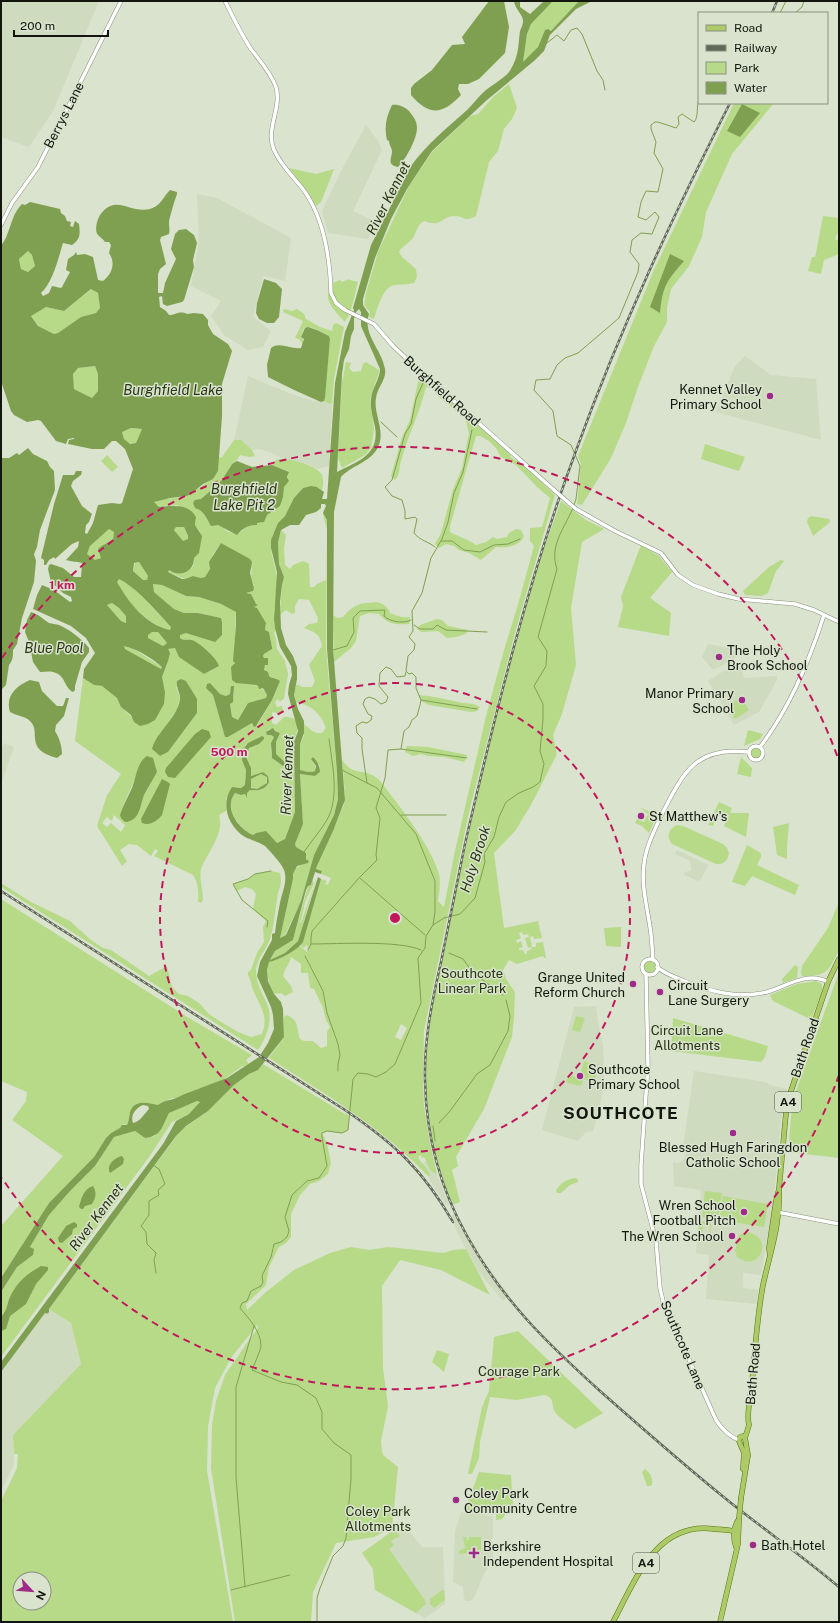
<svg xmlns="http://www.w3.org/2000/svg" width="840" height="1623" font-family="'Public Sans',sans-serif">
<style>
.built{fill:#cedbbe}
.green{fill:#b7da89;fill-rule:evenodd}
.water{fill:#80a051;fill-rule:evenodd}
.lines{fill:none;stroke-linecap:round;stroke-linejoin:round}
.stream{stroke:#80a051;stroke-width:1}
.tertiary-casing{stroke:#89937e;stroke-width:4.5}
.primary-casing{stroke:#547407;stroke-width:5.5}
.tertiary{stroke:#fff;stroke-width:3.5}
.primary{stroke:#adca68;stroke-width:4.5}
.rail-casing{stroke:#61675a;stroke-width:2.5}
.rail{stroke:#d9e3cd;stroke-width:1;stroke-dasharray:3;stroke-linecap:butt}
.tertiary-bridge-casing{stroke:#89937e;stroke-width:4.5;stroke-linecap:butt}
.primary-bridge-casing{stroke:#547407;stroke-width:5.5;stroke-linecap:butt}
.tertiary-bridge{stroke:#fff;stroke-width:3.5}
.primary-bridge{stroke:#adca68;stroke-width:4.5}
.ring{fill:none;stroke:#c2185b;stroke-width:2;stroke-dasharray:7 5}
.poi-dot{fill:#9e2b87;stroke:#d9e3cd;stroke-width:1.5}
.labels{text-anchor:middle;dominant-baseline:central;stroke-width:3;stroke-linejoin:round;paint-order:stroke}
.shield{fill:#d9e3cd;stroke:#4e5448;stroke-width:1}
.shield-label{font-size:12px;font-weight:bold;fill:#13160f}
.street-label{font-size:13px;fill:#13160f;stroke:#d9e3cd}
.poi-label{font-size:13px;fill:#13160f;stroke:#d9e3cd;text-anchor:start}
.park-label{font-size:13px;fill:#253311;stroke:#d9e3cd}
.water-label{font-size:14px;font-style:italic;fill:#283513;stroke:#d9e3cd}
.district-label{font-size:17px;font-weight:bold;letter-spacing:1px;fill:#13160f;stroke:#d9e3cd}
.centre{fill:#c2185b;stroke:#d9e3cd;stroke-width:2}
.ring-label{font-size:12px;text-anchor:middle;font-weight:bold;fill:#c2185b;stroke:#d9e3cd;stroke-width:3;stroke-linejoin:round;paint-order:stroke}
</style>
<rect width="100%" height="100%" fill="#d9e3cd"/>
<!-- built -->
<path class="built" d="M1 1H99L53 111 29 147 1 137Z
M366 125 378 141 382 150 353 211 376 222 368 239 328 233 322 211 340 173Z
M197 194 217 198 291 238 285 281 263 276 253 317 271 331 263 347 248 350 224 335 211 316 221 301 191 286 199 242Z
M745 356 771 375 816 379 821 440 716 412 735 366Z
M248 376 291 394 313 401H324L329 404 332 403 329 466 317 469 307 464 284 459 267 451 259 449 252 450 241 440H234Z
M708 644 733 649 736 658 713 670 702 657Z
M740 664 744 678 777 676V680L759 712 734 725 708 681 722 672Z
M4 743 14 747 1 784V745L3 746Z
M677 850 708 865 701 879 698 881 685 875 684 872 691 871 690 861 675 854Z
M596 1006 598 1022 603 1046 604 1064 603 1090 598 1115 593 1131 586 1132 578 1141 542 1130 574 1007Z
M694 1071 766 1082 770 1085 787 1089 781 1118 774 1198 761 1275 743 1273V1288L758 1290 756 1304 706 1299 709 1255 696 1253 701 1190 674 1186 673 1162 679 1163 685 1158 686 1152 683 1147Z
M426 1161 430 1170 437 1175 449 1204 446 1205 429 1179 430 1175 421 1164Z
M456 1213 483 1260 509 1295 503 1301 478 1271 457 1232 451 1216Z
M49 1309 71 1323 81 1364 13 1435 14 1464 1 1492V1372L45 1313 48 1314Z
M461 1512 482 1514 493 1517V1538L491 1541 493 1547V1559L484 1574 474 1598 470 1601H466L464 1598 463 1587 453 1582 455 1531Z
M391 1532H410L422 1547H443L445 1604 425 1618 375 1590 373 1569 362 1553Z"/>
<!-- green -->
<path class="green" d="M553 1H580L551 31 548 29 545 30 538 47 525 62H523L527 34 531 24Z
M509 84 517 108 512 119 504 129 498 151 489 162 476 216C463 223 465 216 455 216 441 216 443 228 424 221 416 225 417 234 411 240 407 245 402 246 399 252L402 257 416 269 417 277 414 283C407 285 401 284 395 285 383 286 377 309 374 319L369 317 370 312 364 305 366 293 378 252 408 188 432 152 470 116 478 114 493 97Z
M734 103H774L732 154 706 212 702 237 689 266 671 289 667 308V322L654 346 638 387 626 423 611 458 582 505 577 504 581 464 578 456 653 272Z
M289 168 316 174 334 169 321 202 316 206Z
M823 216 839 218V230L835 239 839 241V254L824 260 821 274 808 271 812 257H815L816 253Z
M28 251 32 255 35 266 28 272 21 269 19 258Z
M349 279 350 280 358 282C354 295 353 310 345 322 337 313 319 298 333 286V283L340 280 342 282Z
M92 289 98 293 100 308 96 313 81 317 58 333 54 334 38 326 31 315 46 307 64 311Z
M284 309 292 311 297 309 304 314 306 319 320 327 332 331 333 325 336 323 344 327 334 379 332 403 329 404 324 401 330 339 329 336C322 333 313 325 304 328L301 337 303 339V345L299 339 295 338 303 321 283 312Z
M346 362 351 363 349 368 353 372 361 371 363 364 366 362 379 370V372L370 399 374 429 371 448 365 455 342 468 338 458 342 383Z
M95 366 98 374V391L92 398 74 389 73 373 78 368Z
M423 376 511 455 510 457 517 461V459L555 495 516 629 469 812 424 1031 423 1080 424 1106 430 1143 437 1175 430 1170 424 1157 422 1158 421 1155 418 1157C421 1164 428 1168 430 1175L429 1177C383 1128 325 1094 269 1058L284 1037V1017L287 1015C300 1021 296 1028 300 1039L304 1041H313L321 1048 327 1046V1032L330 1027 326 1020 323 1008 314 989 310 988 308 973H301V964L291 957C290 964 284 969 283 976L291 986 293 992 285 996 281 993 274 994C269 982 265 974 269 962L281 958 300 946 307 952 308 950 307 945 303 948 301 945 321 879 327 881 325 884 328 885 331 878 321 874 322 871 316 869 344 805 345 794 342 759C352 777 362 767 377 778 382 782 384 786 387 790 404 812 431 847 439 874 441 882 439 893 438 901L444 907 455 851 486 716 504 650 517 608 534 546 530 541V528L542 527 550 498 537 487 516 465 501 457 496 448 489 441 480 436H476L450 526V532C459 537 468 539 476 545L486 542 493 537 497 539 507 537 509 533 516 529 521 530 524 536C519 547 506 548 496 547L481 560 469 553 459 550 454 546 446 544 439 548 435 544 441 533 453 489 462 468 469 433 465 418 440 398 431 388 426 387C420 412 408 435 401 461 399 468 400 475 395 480L391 476 402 437 410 420 418 382ZM401 1024 407 1028 401 1040 395 1037Z
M131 428 142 429 136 443 129 444 124 439 122 432Z
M234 440H241L252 450 255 456 249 457 240 455C237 460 236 461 232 464 229 466 228 472 226 475 219 484 206 500 195 501 198 510 206 513 209 523L221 526 228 532 234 533H239L248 526 257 525V523H261L267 515 280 506 284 487 289 481C286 477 289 475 288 471L272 465C272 464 275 461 276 460 285 456 318 466 322 475 324 480 323 486 322 490L317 487 303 488C293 497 292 505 285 516 278 526 270 535 271 549 272 560 277 570 277 582 276 598 272 616 276 631L274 632 276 640 277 649 285 661 288 674 284 699H283L280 702 278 699 275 702 277 707 282 706 283 712 279 714 272 712V723L276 725 284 717C303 716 297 731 294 742L295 812 285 839 277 843C268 836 270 832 256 833L253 835C239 828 223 809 235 793L242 795 245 794 246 796 247 793 250 790C258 791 265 790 269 782L268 776 263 772 251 776C252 764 242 761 249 748L259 744V736L242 757 246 770 245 786 241 788 232 787 226 799V811L219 815C225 833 207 853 201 869 199 876 203 892 203 900L201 903 198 902C199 893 198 882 193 875L154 856 158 851 155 849 151 856 137 845 129 844 120 850 127 861 122 866 97 826 107 795 121 774 75 741 83 678 94 685 102 686 117 698 125 711 133 718 163 683 162 677 168 661V649L175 648 204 674 219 666C218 659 199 642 192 640 187 639 184 641 180 638L179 635 186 633 195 634 221 618 198 613H184L174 609 154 592 153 584 162 585 186 596 199 597 221 604 236 612 234 665 241 683C252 685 261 684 267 695L266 698 248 703 238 720 232 717 230 703 234 696V690L231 689 230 694 226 696 220 694 217 691 210 692 213 695 225 737H228L252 723 254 726 258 724 272 700 280 681 278 680 272 679 264 670V667L267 664 263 656 264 654 272 649V647L269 632 265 631 266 623 258 610 254 608 256 605 249 593 246 594 254 586 251 576 252 569 228 547 221 543C215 551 208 560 210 569L205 577 201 578 193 576 185 579 168 572 169 570 184 573C191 571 195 566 194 558L199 553 200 532 195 525 196 520 177 505 159 507 154 502C163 498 172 499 181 497 189 495 213 480 217 473 219 468 218 464 218 458L222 457ZM186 681 191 690 197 713 168 752 160 756 152 749 177 709 180 697 176 687ZM272 729 280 733 276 742V754L287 764 289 768C285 768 284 766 280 764 268 756 270 750 274 737L270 734 267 730ZM144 758 157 772 143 797 141 806 122 808ZM114 815 125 825 121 832 111 823 107 827 102 823 107 817 112 821Z
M705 444 745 457 739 471 701 459Z
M107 455 118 467 112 472 101 461Z
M561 501 586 520 604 529 582 542 571 608 576 665 562 714 553 735 557 754 531 805 515 831 494 853 504 928 538 921 542 938 534 939 533 936 530 937 532 947H536V943L543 942 546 958H544L543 956 517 964 509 960 503 970 506 979 515 992 514 1018 512 1037 484 1109 456 1157 458 1166 452 1170 460 1202 452 1205 439 1174 432 1144 426 1106 425 1065 431 1006 450 917 498 705 529 591ZM522 932 523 935 528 934 529 937 525 938 528 948 531 947 532 949 527 951V954H525L523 950H519V948L523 947 521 941 517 943 516 940 521 938 519 933Z
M325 505 323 513 327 520 326 649 337 772 338 799 334 815 314 855 301 901 285 935 280 938 293 879C292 867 301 865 309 862L307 861C304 850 304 853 296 847L295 844 303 824 300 774 315 776 320 772V766L313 757 311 759 315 766V771C310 773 304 771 300 770V744L304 736V724L312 731 317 733H322L326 728C321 714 311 704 295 702L294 692 297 684 302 687H312L315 681 309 665 322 646C320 634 315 632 304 628L309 624 317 623 318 618 309 600 299 599 295 606V613L292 614 286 610 280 615 282 585 284 577 279 564 278 542 281 530 286 535 284 549 285 565 290 569 293 565 303 561 309 564 310 587H314L317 584 326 580 327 530 323 514Z
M811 516 829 519 830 522 813 536 807 522 808 518Z
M176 527H184L188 537V539L183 542 174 530Z
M109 528 114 532 113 540 103 545 101 558 95 560 87 554 90 546Z
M641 545 659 556 672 572 650 598 671 613 669 636 618 627 623 606 621 597Z
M781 560 784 561 776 571 768 593 762 596 745 595 743 591 769 567Z
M139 562 148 576 147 580 143 581 133 571 135 563Z
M119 578C139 590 155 611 171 627L170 630C145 623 130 604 116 582Z
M377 602C383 604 388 606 390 613 397 616 402 618 410 617V622L409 624C396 625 387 624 379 614L369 613 360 616 356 641 351 648 334 662 333 615 337 618 343 617C354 604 361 603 377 602Z
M112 603 119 608 127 616 126 623 121 621 107 605Z
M437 619 442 620 448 626 468 630 466 634 456 637 447 638 438 631 422 632 417 629 420 625Z
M152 632H158L167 643 163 646 148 638V635Z
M124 646 134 649 162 667 161 669 125 649Z
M418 695C432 696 445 699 458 702 466 704 473 702 480 707L477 711 471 712 429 705 423 702Z
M741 697 749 710 735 719 727 706Z
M748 730 763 734 760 739 744 746Z
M407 746 428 747 467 755 464 762 445 757 428 756 421 754 413 756 405 752Z
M750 753a6 6 0 1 1 12 0a6 6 0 1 1-12 0Z
M741 757 752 768 751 777 737 774Z
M261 774 265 775 268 778 266 785 257 789 250 787 251 779Z
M719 802 732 808 729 815 719 811 713 826 708 825Z
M639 807 657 815 649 833 642 826 635 823 637 819 644 822 648 814Z
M730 813H749L746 837 724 826Z
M789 823 787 847V859L777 855 773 827Z
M677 825 683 826 723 844 727 848 729 853C728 860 724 865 716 864L672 844C666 837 668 829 677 825Z
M747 845 761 853V857L757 865 799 885 795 895 752 876 745 886 732 882Z
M271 871 280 873C283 887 278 887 277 899 275 913 274 926 270 939 267 950 256 958 256 972 256 985 264 995 268 1007 273 1021 266 1039 258 1050L1 887V883L31 902 70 921 91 940 103 948 111 950 149 976 167 966 172 987 179 994 188 996 199 1003 209 1014 221 1022 238 1032 251 1037 262 1034C269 1016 260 1006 253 990 251 985 251 980 248 975V972L251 970 257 953 264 942 263 927 266 921 253 909 256 894 252 889 245 887 237 891 233 884 249 879 255 874Z
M317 877 298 941 285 953 270 961 275 951 293 940 308 886 311 885 312 880 314 883C311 891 305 899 304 907 303 912 302 917 300 923H301Z
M1 899 189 1018 252 1055 246 1060 249 1064 241 1067 223 1080 182 1095 178 1098H172L158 1105C147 1103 134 1099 130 1112 129 1117 129 1121 127 1125L123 1124 121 1128 111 1133 106 1138 94 1157 49 1203 1 1278V1226L63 1156 12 1120 26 1101 27 1092 1 1081Z
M839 902V950C828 972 827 976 802 976L801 973 802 966 828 928Z
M621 927V947L606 946 604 928Z
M644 967a6 6 0 1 1 12 0a6 6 0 1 1-12 0Z
M795 965 798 967 797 978 783 983 782 979Z
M839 972V1158L788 1152 792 1106 796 1091Z
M816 981 822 984V992L812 1017 808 1018 773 1001 770 995 797 984Z
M576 1016 585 1018 580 1032 572 1030Z
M673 1018 768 1046 765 1057 761 1062 671 1051Z
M584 1061 598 1066 594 1082 583 1079 582 1084 579 1086 566 1082 569 1075 579 1078Z
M263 1064 345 1114V1116L346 1113 348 1114 349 1119 348 1130 342 1133 327 1131 322 1133 327 1143 331 1163 328 1174 319 1181 310 1184 300 1195 291 1214V1237L286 1243 279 1247 269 1267 266 1285 246 1304 247 1310 266 1292 294 1270 330 1253 351 1247 369 1250 388 1247 399 1248 443 1253 453 1250 466 1249 490 1295 441 1270 400 1260 382 1286 383 1368 388 1406 381 1441 382 1451 383 1455 398 1467 392 1528 374 1537 336 1543 313 1592 311 1622H235L211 1468 212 1425 216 1401 225 1375 251 1337 258 1328 257 1325 231 1358 215 1388 208 1426 207 1471 233 1622H1V1501L17 1468 18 1454H14L13 1435 81 1364 71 1323 49 1309 181 1130 208 1111 234 1085 249 1074 256 1071ZM20 1579H44V1603H20Z
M197 1101H199V1104L189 1114 172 1122 149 1157 1 1357V1292L17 1267 33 1255 30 1247 49 1215 71 1190 95 1166 114 1137 135 1131 145 1138 155 1136 169 1113Z
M576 1178 578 1180V1182L570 1185 561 1193H557L556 1190C562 1182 566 1179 576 1178Z
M705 1191 722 1193 718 1219 702 1217Z
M723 1196 768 1204 764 1227 719 1220Z
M699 1221 709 1222 711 1224 710 1242H709L710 1225 703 1224 702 1241 704 1242H698Z
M748 1232C775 1238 759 1274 737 1257L735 1250 739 1235Z
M518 1331 603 1413 575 1429C570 1425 558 1417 555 1412 551 1404 555 1398 544 1395L517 1400 490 1397 480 1442 479 1458 472 1474H468L482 1407 489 1391 494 1337Z
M437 1350 449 1354 444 1372 432 1362Z
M645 1469C650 1473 653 1477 652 1485L650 1486H647L642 1472Z
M479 1472 511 1475 513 1506 502 1519 496 1520V1512L465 1510Z
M391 1532H397L400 1536 391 1541 394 1545 389 1549 425 1600 426 1604 416 1613 375 1590 373 1569 362 1553Z
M463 1537H466L467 1540H469V1537H481V1553L459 1554 460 1550 465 1548Z
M444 1590 445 1600 434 1608 430 1604V1599L441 1591Z"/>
<!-- water -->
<path class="water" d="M489 1H504L509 27 505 53 479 79 468 84H459L458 89 461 95C443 114 430 117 411 95V88L414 84 432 70 452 45 465 44 462 37Z
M514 1H520V7L530 14 544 1H553L531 24 527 34 523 62 538 47 545 30 548 29 551 31 579 1H592L576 9 550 35 544 51 534 61 487 100 432 151 407 189 391 219 375 258 363 299V305L369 314C362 334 382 350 385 369 387 379 377 388 376 398 373 415 387 432 377 449 369 463 352 465 341 477L334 512 333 648 345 800 333 831 317 866 316 869 322 871 321 874 315 872 311 885 308 886 306 890 293 940 275 951 270 960 285 953 298 941 318 877 321 879 303 942C298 950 279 960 269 962L267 970 268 981 274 994 281 1002 283 1009 284 1037 258 1070 249 1074 234 1085 208 1111 186 1126 176 1136 49 1309V1312L47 1314 45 1313 1 1372V1362L163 1144 176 1121 189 1114 200 1102 197 1101 169 1113C162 1126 162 1136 145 1138L135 1131 114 1137 95 1166 71 1190 49 1215 30 1247 34 1249 33 1255 17 1267 1 1292V1278L49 1203 94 1157 106 1138 111 1133 120 1128 122 1125H127C129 1121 129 1117 130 1112 134 1099 148 1103 158 1105 166 1099 176 1100 182 1095L227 1078 259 1057 268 1043 274 1029 273 1015 271 1007 257 976 260 962 272 940V934L275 933C276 923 278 913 280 903 282 892 288 881 284 870 283 865 269 850 265 846 259 842 251 840 245 837 228 826 220 804 232 787L241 788 245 785 246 770 242 760 243 750 248 743 262 736 264 737V739L259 744 249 748 246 757 251 768V776L263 772 268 776 269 782C265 790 258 791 250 790L247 793V798L245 794 241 795 235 793C223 809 239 829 253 835L256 833 266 831 277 843 285 839 295 812 294 742 298 731 288 694 289 685 292 675 291 666 280 647 275 628 274 619 277 572 271 548V540L278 523 285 516 294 498 303 488 311 486 317 487 324 492 322 499H327L335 383 345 332 354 310 353 308 371 245 411 166C427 144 447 128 467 110 473 104 479 96 486 90 493 84 507 77 511 69 519 55 518 46 520 31 521 28 523 25 523 22 524 15 515 10 514 1ZM359 309 361 312V326L380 369C380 379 372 388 371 399 370 408 373 418 375 427 380 455 357 462 337 472L342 374 344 360 349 349 351 336 354 329V319L356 312ZM321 504H325L326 506 323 513 327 520V649L337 772 338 799 334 815 314 855 301 901 286 935 280 938 293 879V874L297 866 308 863 309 861 306 859V853L296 847 295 844 303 824 300 774 315 776 320 772C320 766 317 761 313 757L311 759 316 766 315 771C310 773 304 771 300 770V744L304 733V721L298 709 294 695 297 679V667L293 656 286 645 281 628 280 602 282 585 284 577 279 564 278 542 281 530 290 525H299L306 515 316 512 321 508ZM261 774 267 777V783L257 789 251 788V779ZM143 1105 148 1106 149 1109C144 1114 140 1122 133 1123 130 1115 136 1108 143 1105Z
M742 104 760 113 740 137 727 131Z
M392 105C398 104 405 107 409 111 413 116 417 121 417 128 417 139 406 159 398 167 386 164 392 159 392 151 392 148 389 145 389 141L387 140C384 128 386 117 392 105Z
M170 190 177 192V194C174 202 171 213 169 221 169 226 170 230 169 234L161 237 160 240 166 264 160 269 158 274V293H163L165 283 176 259 171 249 175 234 179 230 186 229 194 235 197 243 193 260 194 267 184 300 182 302 167 306 163 304 162 296 159 297 160 307 166 311 169 315C176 315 179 310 187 314L194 313 203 314 208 320V325L213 334 228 344 232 351 222 384V416L218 471 213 479 203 484 192 493 187 496 170 498 154 502 159 507C173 506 188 503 196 517L195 525 202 536 199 553 194 558C194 572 180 578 169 570L168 572 182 579H185L193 576 201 578 205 577 210 569 209 562 221 543 250 559 252 562 250 573 254 588 253 591 246 593 251 594 256 604 258 605 254 607 257 608 266 623 265 630 269 632 272 647V649L264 654 263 656 264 658H268V665H265L264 670 268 672 269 676C272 679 277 678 280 681L272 700 256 726 254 727 252 723 228 737H225L213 695 206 688 207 684 210 683 220 694 226 696 230 694 231 686H234L233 702 230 704 232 717 238 720 248 703 266 698 267 695 263 688 259 689 258 686 256 685 236 683 232 680 231 667 235 663 233 661 236 625V612L221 604 199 597 186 596 162 585 153 584 154 592 174 609 184 613H198L221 618 222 622V635L215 642 186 633 180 635V638C184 641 187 639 192 640 199 642 218 659 219 666L204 674 179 657 175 648 168 649 170 653 168 661 162 677 165 692 164 704 155 720 148 724 140 726 134 722 131 715 121 707 117 698 102 686 94 685 83 678 84 669 95 653 86 638 71 626 33 609 37 595 42 585 54 590 70 602 72 601 71 597 63 593 51 582 48 569 49 565 51 564 63 568 74 577H81L82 563C76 561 71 562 66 560L78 547 79 541 72 544 55 559 54 557 49 560 46 565H44V560L41 558 54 504 63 475H74L76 471H82L81 475 73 481 71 486 82 506 92 514 89 522 86 525 85 533 87 534 93 523 98 505 112 503 120 504 122 503 133 469 125 449 116 441H112L104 449H92L68 444 69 440 74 439V438L68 439 66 444 56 441 41 421 38 420 27 422 14 415 11 411 1 381V246C3 242 6 239 7 235 12 223 13 213 22 204L25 205 30 202 60 209 61 213 65 216 67 221 71 222 70 226 73 227 75 221 79 224C80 233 81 239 72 245L63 243C58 259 53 282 41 293L43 296 49 293 52 286 61 288 62 287 70 272 66 270 68 259 74 255 76 252 77 255 85 254 93 257 98 280 103 281C112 274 116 263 109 253L111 245 109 242H105C103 239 101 238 98 235 94 230 97 220 100 215 116 193 129 214 150 209 161 206 163 197 170 190ZM28 251 32 255 35 266 28 272 21 269 19 259ZM91 289 98 293 100 308 96 313 81 317 58 333 54 334 38 326 31 316 46 307 64 311ZM95 366 98 374V391L92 398 74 389 73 374 78 368ZM131 428 142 429 136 443 130 444 124 439 122 432ZM176 527H184L188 536V539L183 541 174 530ZM109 529 114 532 113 540 103 545 98 549 101 558 95 560 87 554 90 546ZM139 562 148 576 147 580H143L133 571 134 563ZM119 579C136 587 158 613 171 627L170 630C145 624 129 603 117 582ZM112 603 119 608 126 616V623L121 621 107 605ZM152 632H158L167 643 163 646 148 638V635ZM124 646C137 649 152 658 162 667L161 669 125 649Z
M670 254 684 261C666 282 663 285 660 313L650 307Z
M264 279 276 283 282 289 279 317 274 323H267L259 319 256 313 257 303Z
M308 327 317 330 329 336 330 339 325 398 324 401 321 402C303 394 285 386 268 377L267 365 271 348C280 341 291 350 301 348L304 339 301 337 305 328Z
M28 448 33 454 47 461 50 467 54 471 55 490 40 530 37 547 34 554 36 561 34 582 22 618 17 644 13 650C13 656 13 660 9 665L6 685 1 690V458H9L17 453 19 455Z
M237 461 252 467 272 465 289 472 287 477 289 481 284 487 283 497 280 506 267 515 264 522 257 523V525C248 525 243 528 237 535L218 525 211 526C206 518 205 511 195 508L193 503 195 500 201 499 208 493 222 480 232 464Z
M31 612C38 614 43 619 49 623 52 624 56 624 59 625 70 630 81 638 89 648V652L82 662 75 686V690L73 692C64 688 66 675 53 672 49 671 44 672 40 672L33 662 29 642 25 632 27 620Z
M181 679 186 681 197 699V713L168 752 160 756 152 749C156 732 181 715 180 696 179 691 176 687 177 681Z
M30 680 39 682 42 691 57 706H63L66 698H69L64 716 56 725 55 731C59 737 62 746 62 754L57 758C23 749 42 732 30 721 25 716 17 716 10 712 5 696 16 686 30 680Z
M273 728 275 731 280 733 276 742V754L287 764 289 768 287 769 272 758 271 743 274 737 271 735H267L266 732Z
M202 729 209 731 211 737 175 778 168 777 165 772 166 768 195 734Z
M147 756 153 758 157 772C153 780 148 787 144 795 140 806 140 821 125 822L121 818 120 815C123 805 128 797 132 788 136 778 137 762 147 756Z
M162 779 168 782 170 784 162 815C157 821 150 826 142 823L141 819Z
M122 1156 124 1159 123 1164 110 1173C106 1165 114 1158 122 1156Z
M93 1186C97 1193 96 1197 92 1204L85 1206 83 1209H81L79 1207C81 1199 84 1188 93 1186Z
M74 1222 77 1224V1227L73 1229 72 1234 62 1243 59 1242 58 1238 66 1226Z
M41 1266 48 1267V1270L36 1284 26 1304 10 1316 6 1329 1 1331V1317C7 1311 7 1304 10 1297 17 1282 27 1274 41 1266Z"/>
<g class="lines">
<!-- stream -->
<path class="stream" d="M780 13 786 1
M795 13 802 7 804 1
M547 43 557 35 564 41 571 30 577 28 582 34 597 71 603 80 605 90
M423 383 416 399 411 424 405 434 392 480 385 487 392 496 402 500 405 511V519L415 517 417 519 414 533C419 540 429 542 435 547
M381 422 397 437
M574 505 576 499 580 466 571 445 557 436 553 411 534 390 536 380 550 379 557 365 565 358 578 353 619 318 638 272 639 264 630 252 632 240 641 233 652 234 659 217 655 212 646 220 638 217 641 202 646 191 658 192 663 169 654 153 656 142 651 129V125L655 122H658L676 128 679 124 678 117 682 114 694 122C699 117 696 106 699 99
M441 541H452L464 550 480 552 494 545 508 544 520 539
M414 625 420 629H433L437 625 446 630 487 632
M333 650 347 646 354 632 353 618 360 611 385 610 384 616C390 622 404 624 411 620
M406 672 405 676 397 677 391 669 386 667 380 673 379 686 388 697 386 702 381 704 375 699 369 697 365 699 363 704 368 714 372 716 371 720 367 723 362 722 356 726 357 733 362 738V749L367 783 377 788 416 834 435 881V912L433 925
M421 700 477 709
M401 749 467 758
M342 770 367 783
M401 815H446
M304 852C312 840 323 828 329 816 339 793 332 763 329 739
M360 878 425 935
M267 927 268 921 242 900 233 884 248 879 255 874 271 871
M311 944V938L312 931 359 878 377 860 376 855 380 818 376 808 385 778 388 750 401 749 404 731 409 727 412 720 417 716 420 705 421 700 416 688V677L412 673 409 674 406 671 408 656 414 650 415 644 409 637 413 631 412 611 422 593 431 558 442 539 448 522 454 493 463 472 472 430
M308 950 311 944C338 944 399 940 421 950
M449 953 463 959 471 970 484 981 503 995
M305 956 323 991 327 1013 338 1044 340 1055 338 1064V1071
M439 1123 450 1111 477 1074 490 1065 508 1031 510 1016 506 1000
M433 1126 435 1141
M153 1165 159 1169 165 1184 158 1190 159 1195 149 1201V1215L141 1226 146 1232 147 1244 156 1253 154 1260 156 1273
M245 1587 236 1477V1387L254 1326
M231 1590 290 1575
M317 1622V1598L320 1588 333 1556 343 1546 346 1538 351 1479V1455L334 1443 322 1429V1412L316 1398 297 1385 281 1382 252 1370C254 1365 261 1349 261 1346 261 1331 249 1319 240 1308L242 1303 247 1301 251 1291 261 1286 263 1282 262 1276 271 1257 274 1244 281 1242 287 1237 289 1231 285 1217 292 1195 307 1181 319 1178 327 1166 322 1137V1133L327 1131 342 1133 348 1130 353 1079 358 1073 368 1074 376 1077 386 1072 395 1064 418 1010 421 1003 418 958 425 948 426 936 433 925 444 918 460 914 475 898 485 862 484 854 494 837 499 817 506 802 519 793 533 787 540 782 544 764 540 751 543 719V704L534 686 546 666 547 651 538 637 557 569C549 546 564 529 573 508"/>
<!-- tertiary casing -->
<g class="tertiary-casing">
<path id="tertiary" d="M225 1C233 17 241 34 251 49 260 61 271 73 276 87 282 109 265 129 274 150 281 166 295 178 305 192 325 221 330 259 331 293L336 303 345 310 374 324 393 346 410 362 554 490
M1 225 12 203 38 167 121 1
M576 509 615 531 661 553 678 575 693 585 718 594 739 599 795 604 814 610 839 622
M749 753a7 7 0 1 1 14 0a7 7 0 1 1-14 0Z
M760 747C790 708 809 662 824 615
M642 967a8 8 0 1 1 16 0a8 8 0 1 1-16 0Z
M653 960C652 949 652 938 650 927 647 906 641 885 644 864 646 846 655 829 663 812 684 771 697 746 748 752
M657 967C665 974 675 977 684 981 712 992 738 999 767 992 788 986 806 971 828 982
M646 974 648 1066 641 1165V1184L656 1241 660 1288 663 1301 716 1420C721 1428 730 1437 739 1440
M777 1212 839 1224"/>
</g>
<!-- primary casing -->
<g class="primary-casing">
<path id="primary" d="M770 1255 769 1248 776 1201 779 1189 786 1113 790 1094 828 982 839 959
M743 1436 740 1437 739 1441 744 1453 743 1469
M741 1498 748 1455 745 1438 749 1425C746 1413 751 1396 752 1383 755 1350 757 1317 763 1285 770 1253 781 1222 779 1189
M736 1547C733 1539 733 1527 739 1519
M613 1622C635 1581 656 1521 714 1529 722 1530 731 1529 738 1533
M720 1622 738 1544 739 1519"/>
</g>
<!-- tertiary -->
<use href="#tertiary" class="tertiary"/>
<!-- primary -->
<use href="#primary" class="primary"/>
<!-- rail casing -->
<g class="rail-casing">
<path id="rail" d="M772 13 777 1
M730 103C673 216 620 329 577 448 529 577 496 710 465 844 457 883 449 922 441 962 432 1001 424 1040 425 1080 426 1135 440 1188 467 1236 502 1300 547 1343 600 1391 643 1429 686 1467 731 1503 766 1531 804 1557 839 1587
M1 891 345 1110C395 1144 423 1170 453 1222"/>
</g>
<!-- rail -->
<use href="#rail" class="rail"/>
<!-- tertiary-bridge casing -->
<g class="tertiary-bridge-casing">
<path id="tertiary-bridge" d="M554 490 576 509"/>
</g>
<!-- primary-bridge casing -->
<g class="primary-bridge-casing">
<path id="primary-bridge" d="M739 1519 741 1498"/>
</g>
<!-- tertiary-bridge -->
<use href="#tertiary-bridge" class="tertiary-bridge"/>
<!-- primary-bridge -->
<use href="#primary-bridge" class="primary-bridge"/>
</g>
<!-- distance rings -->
<g class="ring">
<circle cx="395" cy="918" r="235"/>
<path d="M839 1075A471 471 0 0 1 2 1178M2 658A471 471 0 0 1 839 761"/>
</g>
<!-- markers -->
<g class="poi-dot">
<circle cx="770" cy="396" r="4"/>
<circle cx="719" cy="657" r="4"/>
<circle cx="742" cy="700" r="4"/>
<circle cx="641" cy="816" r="4"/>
<circle cx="633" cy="984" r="4"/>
<circle cx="660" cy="992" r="4"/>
<circle cx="580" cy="1076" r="4"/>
<circle cx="733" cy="1133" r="4"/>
<circle cx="744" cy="1212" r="4"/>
<circle cx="732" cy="1236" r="4"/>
<circle cx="456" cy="1500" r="4"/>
<circle cx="753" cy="1545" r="4"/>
<path d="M472 1547h4v4h4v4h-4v4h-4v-4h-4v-4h4z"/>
</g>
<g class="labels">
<!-- shield labels -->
<g class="shield">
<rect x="775" y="1092" width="26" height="20" rx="3"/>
<rect x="633" y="1553" width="26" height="20" rx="3"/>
</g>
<g class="shield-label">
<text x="788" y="1102">A4</text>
<text x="646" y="1563">A4</text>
</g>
<!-- street labels -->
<g class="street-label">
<text transform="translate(64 115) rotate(-63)">Berrys Lane</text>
<text transform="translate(442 391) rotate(42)">Burghfield Road</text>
<text transform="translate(805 1048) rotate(-71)">Bath Road</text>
<text transform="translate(683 1345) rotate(67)">Southcote Lane</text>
<text transform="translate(753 1374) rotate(-85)">Bath Road</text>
</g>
<!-- poi labels -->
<g class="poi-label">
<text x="762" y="389" text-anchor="end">Kennet Valley<tspan x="762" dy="15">Primary School</tspan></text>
<text x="727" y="650">The Holy<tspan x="727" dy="15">Brook School</tspan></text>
<text x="734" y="693" text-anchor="end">Manor Primary<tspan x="734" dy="15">School</tspan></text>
<text x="649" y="816">St Matthew's</text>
<text x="625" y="977" text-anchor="end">Grange United<tspan x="625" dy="15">Reform Church</tspan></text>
<text x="668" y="985">Circuit<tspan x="668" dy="15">Lane Surgery</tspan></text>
<text x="588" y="1069">Southcote<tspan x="588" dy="15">Primary School</tspan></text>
<text x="733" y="1147" text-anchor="middle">Blessed Hugh Faringdon<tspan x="733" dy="15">Catholic School</tspan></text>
<text x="736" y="1205" text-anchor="end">Wren School<tspan x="736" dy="15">Football Pitch</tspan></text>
<text x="724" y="1236" text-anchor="end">The Wren School</text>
<text x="464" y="1493">Coley Park<tspan x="464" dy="15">Community Centre</tspan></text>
<text x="761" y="1545">Bath Hotel</text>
<text x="483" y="1546">Berkshire<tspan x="483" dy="15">Independent Hospital</tspan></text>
</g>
<!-- park labels -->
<g class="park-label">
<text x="472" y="973">Southcote<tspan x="472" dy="15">Linear Park</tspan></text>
<text x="687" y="1030">Circuit Lane<tspan x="687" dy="15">Allotments</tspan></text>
<text x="519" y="1371">Courage Park</text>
<text x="378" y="1511">Coley Park<tspan x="378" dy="15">Allotments</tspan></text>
</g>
<!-- water labels -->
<g class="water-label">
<text transform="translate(388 198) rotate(-63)">River Kennet</text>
<text x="173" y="390">Burghfield Lake</text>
<text x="244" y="489">Burghfield<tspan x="244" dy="16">Lake Pit 2</tspan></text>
<text x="54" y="648">Blue Pool</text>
<text transform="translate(287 775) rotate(-88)">River Kennet</text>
<text transform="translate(475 859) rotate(-72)">Holy Brook</text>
<text transform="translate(96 1217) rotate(-53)">River Kennet</text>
</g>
<!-- district labels -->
<g class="district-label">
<text x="621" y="1113">SOUTHCOTE</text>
</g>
</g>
<circle cx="395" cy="918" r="6" class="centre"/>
<g class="ring-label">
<text x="62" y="589">1 km</text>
<text x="229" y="756">500 m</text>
</g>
<!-- border -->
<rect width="840" height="1623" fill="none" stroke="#13160f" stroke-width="4"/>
<!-- legend -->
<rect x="698" y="12" width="130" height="92" fill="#d9e3cd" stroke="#8a9181"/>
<rect x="706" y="25" width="20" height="6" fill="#adca68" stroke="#8a9181"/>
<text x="734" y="32" font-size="12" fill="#13160f">Road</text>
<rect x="706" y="45" width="20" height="6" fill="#61675a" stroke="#8a9181"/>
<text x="734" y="52" font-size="12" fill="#13160f">Railway</text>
<rect x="706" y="62" width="20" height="12" fill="#b7da89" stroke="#8a9181"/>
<text x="734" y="72" font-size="12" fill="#13160f">Park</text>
<rect x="706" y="82" width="20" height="12" fill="#80a051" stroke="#8a9181"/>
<text x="734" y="92" font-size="12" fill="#13160f">Water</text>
<!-- north arrow -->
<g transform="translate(32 1591) rotate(116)"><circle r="19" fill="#d9e3cd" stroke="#8a9181"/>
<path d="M0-3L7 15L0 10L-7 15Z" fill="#9e2b87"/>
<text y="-6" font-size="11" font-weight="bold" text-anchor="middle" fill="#13160f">N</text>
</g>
<!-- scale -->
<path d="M14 30v6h94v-6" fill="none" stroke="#13160f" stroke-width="2"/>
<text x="20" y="30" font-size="12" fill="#13160f" stroke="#d9e3cd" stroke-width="3" paint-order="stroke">200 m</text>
</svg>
